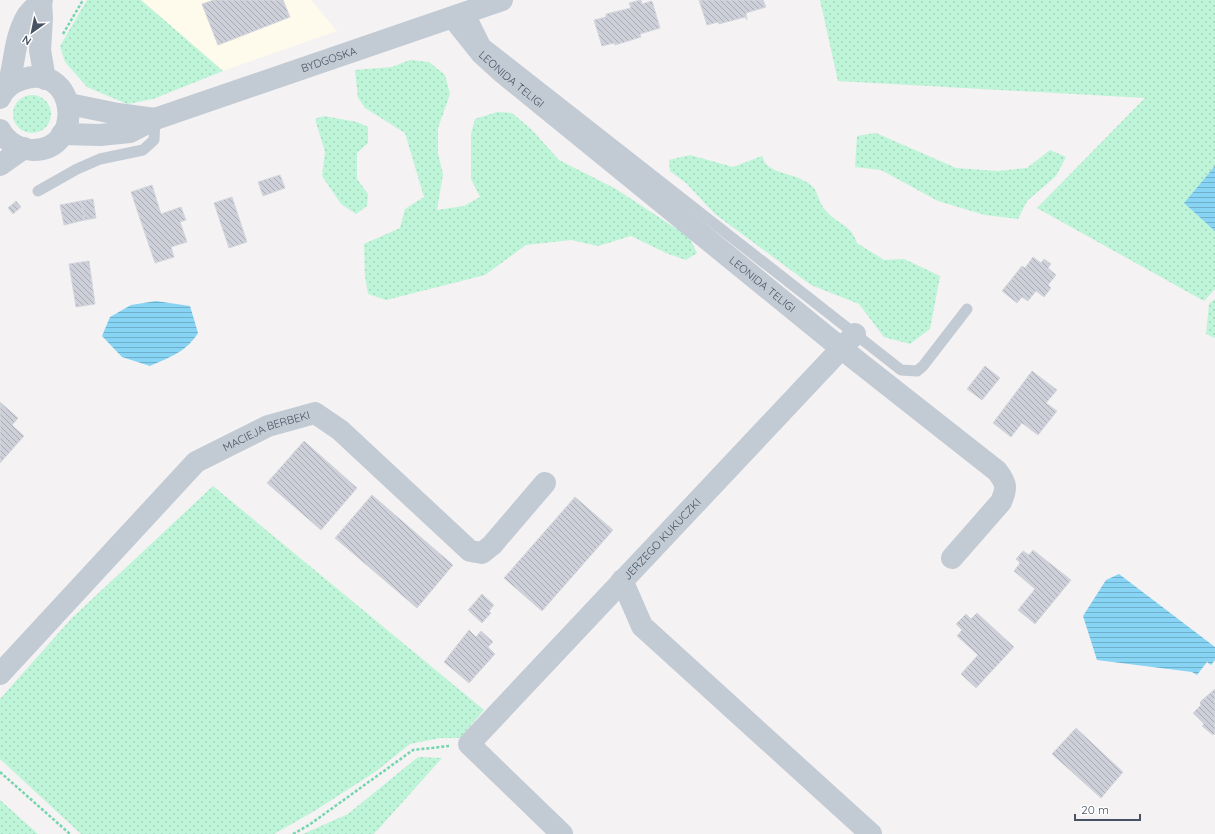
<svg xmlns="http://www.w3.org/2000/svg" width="1215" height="834" font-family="Quicksand,sans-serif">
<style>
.commercial{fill:#fefaec}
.grass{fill:url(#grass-dots)}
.water{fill:url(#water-rules)}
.building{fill:url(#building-back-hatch);stroke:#d5d7de}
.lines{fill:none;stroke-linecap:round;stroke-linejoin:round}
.path{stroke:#72d6ae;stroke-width:2.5;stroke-dasharray:3 2;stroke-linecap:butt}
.service{stroke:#c2cad4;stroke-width:11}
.minor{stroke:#c2cad4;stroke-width:22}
.tertiary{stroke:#c2cad4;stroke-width:22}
.labels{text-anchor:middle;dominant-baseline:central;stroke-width:3;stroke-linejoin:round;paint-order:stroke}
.street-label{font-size:11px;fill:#475362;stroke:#fff}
</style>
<defs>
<pattern id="grass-dots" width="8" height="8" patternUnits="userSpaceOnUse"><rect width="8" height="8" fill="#bef4d8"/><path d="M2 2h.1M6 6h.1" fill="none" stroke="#a5d3bc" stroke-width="1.8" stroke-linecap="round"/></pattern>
<pattern id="water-rules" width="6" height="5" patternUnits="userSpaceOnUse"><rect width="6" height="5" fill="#87d4f5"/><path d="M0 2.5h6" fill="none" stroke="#70afca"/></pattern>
<pattern id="building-back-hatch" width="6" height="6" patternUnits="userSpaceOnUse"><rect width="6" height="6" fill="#cdd0d8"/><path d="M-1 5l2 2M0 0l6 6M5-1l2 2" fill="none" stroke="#a8abb3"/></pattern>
</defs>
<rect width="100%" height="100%" fill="#f4f2f2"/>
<!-- commercial -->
<path class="commercial" d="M141 0H311L337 31 223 71Z"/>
<!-- grass -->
<path class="grass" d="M87 0H141L223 71 153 99 127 104 87 87 65 62 60 46Z
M820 0H1215V289L1204 301 1037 208 1145 98 838 81Z
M410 60 429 62 445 75 450 94 438 128V154L443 174 437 210 464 206 480 197 471 179V134L475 119 497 112 512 113 532 130 559 160 616 189 689 237 697 253 686 260 666 253 631 236 598 246 571 240 526 245 485 275 386 300 368 294 365 276 364 244 400 228 405 209 424 197 405 133 365 108 358 98 355 70 392 67Z
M13 114a19 19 0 1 1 38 0a19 19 0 1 1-38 0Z
M324 116 357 122 368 127V143L357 153V179L368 194 367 206 356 214 341 204 322 176 325 152 315 119Z
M876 133 956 168 997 171 1027 168 1050 150 1066 157 1056 176 1027 201 1018 219 985 215 938 201 881 170 855 167 857 136Z
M690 155 733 167 762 156C763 158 764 162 766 164 776 175 801 174 813 187 817 190 819 204 826 211 838 225 851 224 857 243L884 260 904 259 940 276 930 329 910 344 884 337 859 304 811 285 715 214 686 183 670 171 669 160Z
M1215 299V338L1206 334 1209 304Z
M213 486 484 710 460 738H440L410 744 375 772 316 810 274 834H81L0 759V699L71 619Z
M418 757 442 758 374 834H303L348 814Z
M0 800 38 834H0Z"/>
<!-- water -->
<path class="water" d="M1215 166V231L1184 203Z
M156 301 190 306 198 333C186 352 170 357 150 366L122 357 102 336 110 317 131 305Z
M1119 574 1215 647V660L1211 665 1207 662 1197 675 1192 672 1097 660 1083 616 1106 580Z"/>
<!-- building -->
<path class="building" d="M214 0H283L290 17 218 45 202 4Z
M641 0 642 4 652 1 660 28 640 34 641 37 615 45 614 43 602 46 594 20 606 17V14L631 8 629 3Z
M699 0H763L766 7 746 13 747 20 745 17 719 24 718 22 707 25Z
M280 175 285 188 263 196 258 182Z
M152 185 161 214 181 207 186 220 180 222 187 242 171 247 174 257 155 263 131 192Z
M232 197 247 242 229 248 214 203Z
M93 199 96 218 85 220 81 201Z
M16 201 21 207 13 214 8 208Z
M81 201 85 220 64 225 60 205Z
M1033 257 1041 263 1044 259 1051 264 1048 268 1056 275 1048 285 1051 288 1044 297 1036 291 1028 301 1022 297 1017 303 1002 291 1022 266 1025 268Z
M89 261 95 304 76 307 69 264Z
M985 366 1000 378 982 400 967 389Z
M1032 371 1057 390 1046 403 1057 411 1038 435 1022 423 1011 437 993 423Z
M0 402 18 418 12 425 24 436 0 463Z
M304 441 357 488 321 530 267 483Z
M372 495 453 565 417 608 335 538Z
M575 497 613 530 542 611 504 578Z
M1033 550 1071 580 1035 624 1018 610 1035 589 1014 571 1020 563 1016 559 1023 551 1029 555Z
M482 594 494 605 489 611 491 613 482 623 468 610Z
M977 613 1014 647 976 688 961 674 978 655 957 636 962 630 956 624 966 614 971 619Z
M469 630 476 637 481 631 493 642 488 647 495 654 469 683 444 662Z
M1215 689V733L1213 735 1202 726 1204 724 1193 713 1201 705 1200 702Z
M1076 728 1123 772 1101 798 1052 754Z"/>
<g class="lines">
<!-- path -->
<path class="path" d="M63 34 83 0
M0 772 70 834
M293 834 309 825 413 750 449 746"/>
<!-- service -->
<path class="service" d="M469 12 485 44 901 370 917 371 923 366 967 309
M38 191 77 169 100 159 143 150 154 140 155 119"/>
<!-- minor -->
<g class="minor">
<path id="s1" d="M453 18 481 53 503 73 842 349 997 471C1007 484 1007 488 1001 502L952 558"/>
<path d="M69 104 118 114 155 119"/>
<path id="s2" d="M62 134 100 135 130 132 155 119 502 0"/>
<path d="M622 580 642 626 871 834"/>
<path id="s3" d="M0 674 196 462 268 426 315 413 340 430 470 551 482 553 492 545 545 483"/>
<path id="s4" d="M562 834 469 744 855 334"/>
</g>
<!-- tertiary -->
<path class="tertiary" d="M41 1 42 18 40 50 45 79
M8 86C15 63 14 38 27 16 31 10 37 6 42 0
M0 98C4 88 13 82 23 79 77 62 86 150 33 150 19 149 6 142 0 130
M0 165 24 148"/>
</g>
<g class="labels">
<!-- street labels -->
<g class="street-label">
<text stroke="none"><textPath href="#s2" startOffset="280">BYDGOSKA</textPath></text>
<text stroke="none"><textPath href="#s1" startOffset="85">LEONIDA TELIGI</textPath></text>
<text stroke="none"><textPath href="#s1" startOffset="409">LEONIDA TELIGI</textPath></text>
<text stroke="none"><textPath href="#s3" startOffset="366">MACIEJA BERBEKI</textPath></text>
<text stroke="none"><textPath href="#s4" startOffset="411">JERZEGO KUKUCZKI</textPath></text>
</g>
</g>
<!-- north arrow -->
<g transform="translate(32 32) rotate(213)" stroke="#ffffff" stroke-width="3" paint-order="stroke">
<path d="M0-3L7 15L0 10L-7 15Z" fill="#475362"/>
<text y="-6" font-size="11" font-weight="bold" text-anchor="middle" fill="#475362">N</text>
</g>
<!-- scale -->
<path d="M1075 814v6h65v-6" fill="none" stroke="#475362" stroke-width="2"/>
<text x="1081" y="814" font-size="12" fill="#475362" stroke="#ffffff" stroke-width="3" paint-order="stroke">20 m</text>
</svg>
